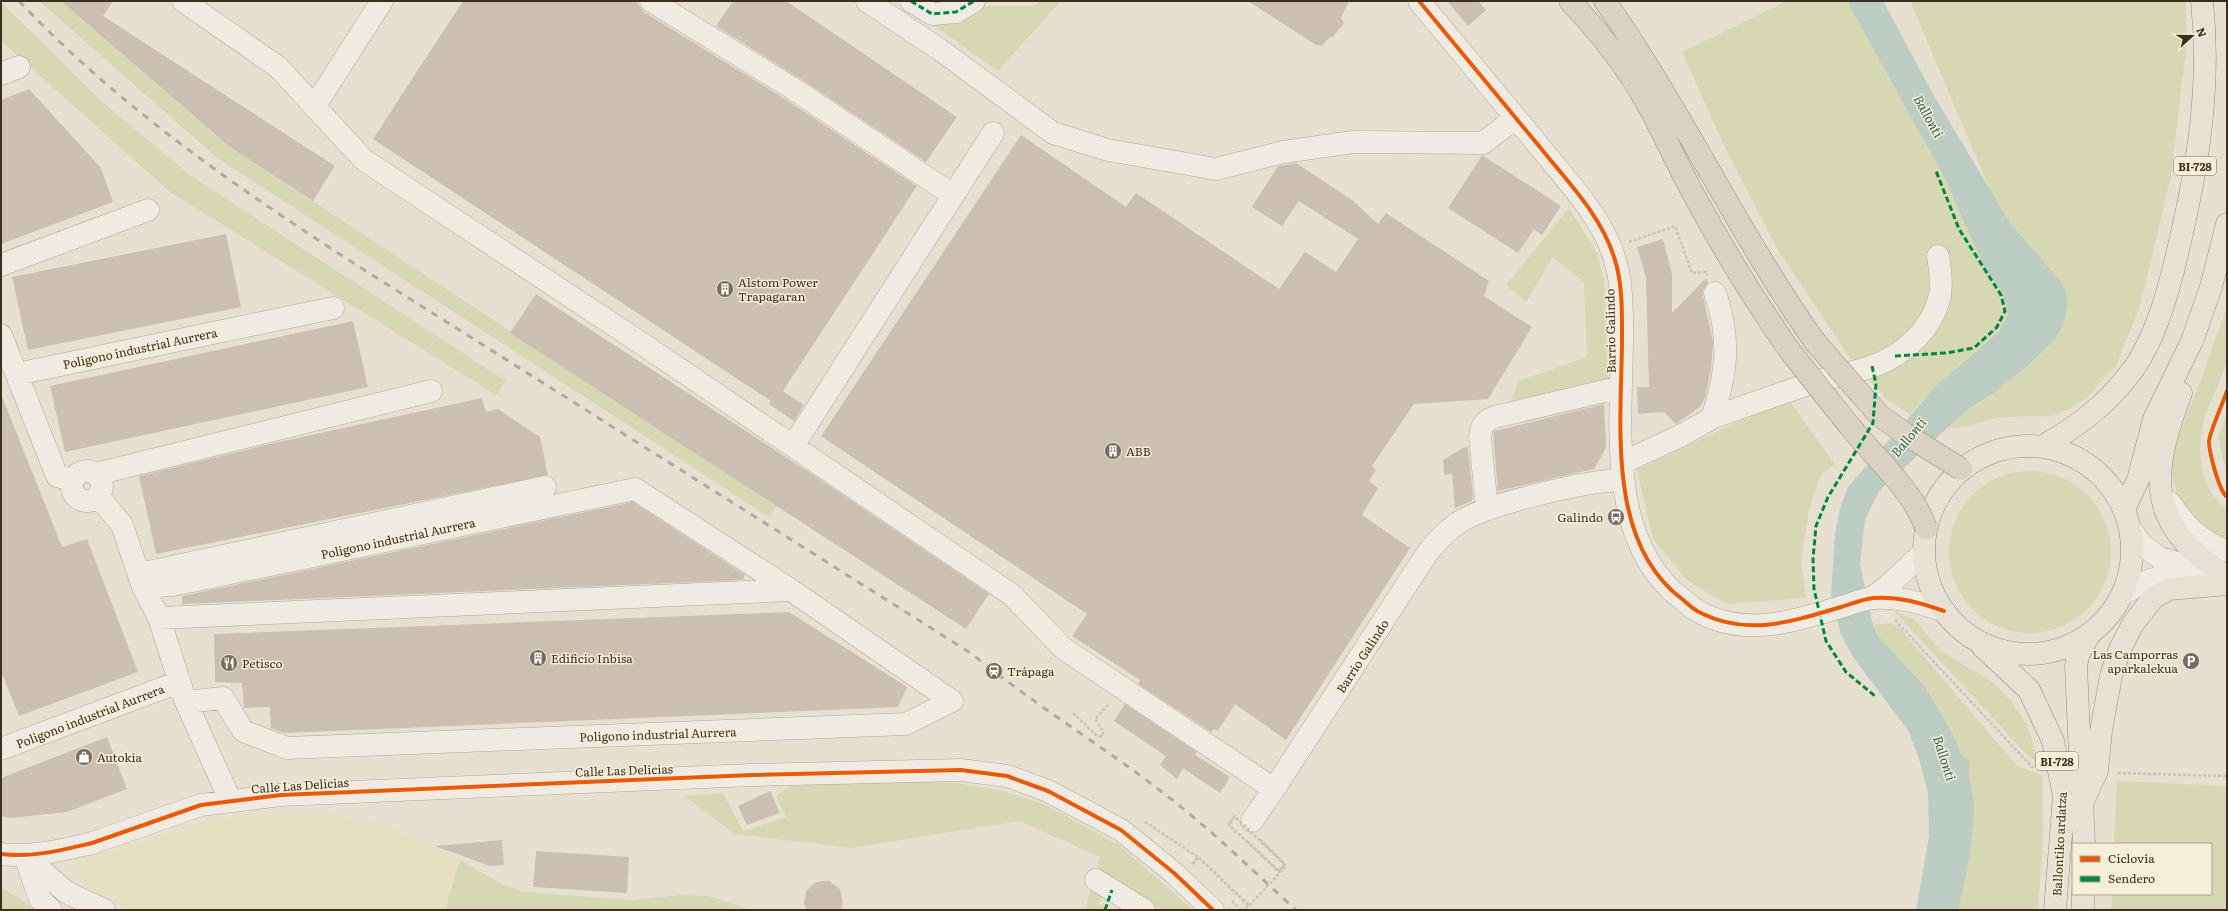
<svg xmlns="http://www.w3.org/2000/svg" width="2228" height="911" font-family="Literata,serif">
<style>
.farmland{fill:#e6dfc2}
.green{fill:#d6d7b3}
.water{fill:#bcccc2}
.building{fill:#cbbfb2}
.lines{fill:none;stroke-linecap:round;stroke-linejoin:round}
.minor-casing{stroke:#ada599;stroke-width:23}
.major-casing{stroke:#928b80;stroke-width:23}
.highway-casing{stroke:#928b80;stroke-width:23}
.path{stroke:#c8c2b9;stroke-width:2.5;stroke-dasharray:3 2;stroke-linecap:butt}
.minor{stroke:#efebe3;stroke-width:22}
.major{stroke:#e6e1d4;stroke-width:22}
.highway{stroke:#dad1c2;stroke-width:22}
.rail{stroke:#afaaa2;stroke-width:3;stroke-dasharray:7 7;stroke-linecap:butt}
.highway-bridge-casing{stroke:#928b80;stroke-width:23;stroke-linecap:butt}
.path-bridge{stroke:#c8c2b9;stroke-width:2.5;stroke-dasharray:3 2;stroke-linecap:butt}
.highway-bridge{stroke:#dad1c2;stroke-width:22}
.quiet{stroke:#00873e;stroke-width:3;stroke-dasharray:6 3;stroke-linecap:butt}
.cycleway-casing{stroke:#f7eed8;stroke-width:6}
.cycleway{stroke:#e8590c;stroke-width:4}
.labels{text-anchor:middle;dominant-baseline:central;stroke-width:3;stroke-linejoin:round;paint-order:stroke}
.shield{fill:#f7eed8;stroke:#756857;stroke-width:1}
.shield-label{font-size:11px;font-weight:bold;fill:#3d2e20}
.poi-label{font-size:12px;fill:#3d2e20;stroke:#f7eed8;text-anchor:start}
.street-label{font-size:12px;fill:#3d2e20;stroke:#f7eed8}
.water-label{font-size:13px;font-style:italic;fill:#2f5d5a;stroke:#f7eed8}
</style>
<rect width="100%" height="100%" fill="#e7e0d1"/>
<!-- farmland -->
<path class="farmland" d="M324 813 372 822 416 838 460 860 445 910H134L86 889 74 859 119 849 162 834 209 820 251 814Z"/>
<!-- green -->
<path class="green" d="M39 1H61L230 147 777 506 769 517 216 157Z
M899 1 980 6H1035L1040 1H1061L998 71Z
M1787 1H1849L1943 175 1983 264 2003 294 2006 304 2008 313 1999 330 1936 386 1910 414 1887 400 1849 357 1779 252 1725 148 1682 52Z
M1910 1H2185L2186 3 2187 42 2171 176 2140 306 2116 366 2085 399 2067 410 2051 416 2001 417 1960 428 1938 427 2016 339 2042 277 1991 192Z
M1 2 100 100 191 176 506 381 496 395 170 192 1 41Z
M1569 208 1597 253 1604 281 1608 382 1510 404 1519 381 1587 357 1584 282 1553 257 1526 302 1506 285Z
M2227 307C2227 324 2228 343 2227 359 2224 376 2213 394 2207 411 2195 443 2197 487 2227 509V544L2189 518 2177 495 2172 474 2174 445 2198 388Z
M1789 400 1835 464 1822 473 1818 482 1809 511 1801 561 1806 598 1726 604 1687 580 1653 539 1637 470 1730 425Z
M2227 413V475L2218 437Z
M1949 552a81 81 0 1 1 162 0a81 81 0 1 1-162 0Z
M1894 611 1914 619 1940 650 1995 684 2012 702 2027 725 2039 763 2028 756Z
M1890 623 1898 626 2017 766 2042 775 2043 840 2038 910H1958C1967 877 1973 841 1974 807 1974 791 1966 778 1970 762L1962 756 1954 736 1900 661 1878 636 1873 625Z
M900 781 957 783 998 790 1044 804 1119 845 1193 910H1160L1114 879 1104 893 1099 903 1111 910H1085L1100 857 1019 821 851 848 735 834 684 796 723 793 743 831 786 817 776 796 789 786Z
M2117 781 2227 786V910H2111L2112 894H2211V844H2114Z
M460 860 503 885 525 892 631 900 681 895 709 896 752 910H445Z
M1 887 30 905 32 910H1Z"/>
<!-- water -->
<path class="water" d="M1847 1H1883L1933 94 2010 223 2061 282 2067 294V308L2063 326 2052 342 2027 366 1992 394 1969 408 1879 491 1865 520 1860 564 1873 625 1878 636 1925 687 1954 736 1962 756 1970 761C1966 777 1974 791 1974 807 1973 841 1967 877 1958 910H1916L1929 837 1928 793 1919 759 1909 732 1853 657 1841 635 1831 595 1835 534 1840 508 1848 487 1936 386 1999 331 2008 313 2003 294 1983 264 1943 175Z"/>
<!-- building -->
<path class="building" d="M61 1H113L103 16 335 166 313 201 230 147Z
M463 1H636L644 12 785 99 917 186 783 391 804 405 794 421 769 404 771 401 373 139Z
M733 1H786L957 117 926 162 799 78 716 26Z
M1248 1H1349L1341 18 1344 23 1333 37H1330L1322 46 1316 45Z
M1447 1H1478L1486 10 1468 26Z
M29 89 101 168 113 202 1 244V100Z
M1021 135 1126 207 1136 193 1279 289 1305 252 1336 272 1358 239 1299 201 1282 226 1252 207 1278 166 1296 163 1352 200 1378 224 1386 213 1489 281 1484 296 1532 327 1488 399 1414 404 1372 466 1376 470 1369 481 1378 488 1362 515 1410 548 1286 740 1235 704 1218 731 1214 729 1211 732 1138 684 1140 680 1072 636 1087 614 821 436Z
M1482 155 1561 206 1542 235 1534 229 1518 253 1448 208Z
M226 234 241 307 28 350 12 277Z
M1663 239 1672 274V313L1706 278 1708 283 1703 290V296L1713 342 1711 369 1705 398 1700 407 1676 424 1664 412 1638 414 1637 387H1649L1646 278 1637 247Z
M536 294 812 474 989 594 966 629 510 333Z
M353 321 368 387 65 452 50 386Z
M1 394 62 547 87 539 138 672 19 716 1 671Z
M482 398 486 412 498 409 540 437 548 475 156 554 139 476 265 445Z
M1604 404 1606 448 1594 469 1498 491 1493 433 1495 431Z
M1468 447 1473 496 1472 501 1455 508 1452 474 1444 475 1443 460 1463 448Z
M633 502 745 575 743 580 182 604V596Z
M789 612 907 687 898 707 284 733 271 728 270 707 244 708 242 683 215 682 214 634Z
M1125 704 1197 752 1195 755 1230 777 1220 793 1183 768 1177 779 1160 765 1166 756 1114 721Z
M107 737 127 789 67 812 11 818 1 816V778Z
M770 791 780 813 747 825 738 806Z
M502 840 504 865 490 866 435 846Z
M536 851 629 857 627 893 533 887Z
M823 881H829L840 889 843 902 841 910H807L804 903 806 891 816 882Z"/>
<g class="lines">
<!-- minor casing -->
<g class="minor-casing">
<path id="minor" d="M183 1 278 67 364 160 644 345 1012 595 1064 649 1274 789
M651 1 792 88 953 195
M867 1 939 49 1053 133 1108 150 1216 169 1283 152 1353 142 1483 143 1516 118
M911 1 932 14 956 12 974 1
M1419 1C1459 49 1499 98 1539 146 1566 180 1601 215 1614 257 1623 283 1622 315 1622 343 1621 426 1607 543 1682 599 1688 604 1694 610 1701 613 1748 637 1794 621 1841 607 1851 604 1863 599 1873 598 1898 596 1921 603 1944 611
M1 74 19 67
M314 107 382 1
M1 265 148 210
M1 335 57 476 73 480
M17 374 333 308
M1712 418C1747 405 1782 393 1818 381 1836 376 1854 372 1871 367 1903 356 1933 329 1940 295 1942 282 1940 269 1938 256
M793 446 993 133
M1622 463 1684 434 1712 418C1727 373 1731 339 1715 293
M72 486a15 15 0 1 1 30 0a15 15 0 1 1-30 0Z
M96 474 431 391
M98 496 122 525 143 587 159 618 186 702 230 800
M2170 503C2185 525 2201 543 2227 551
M1487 509 1480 437C1481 424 1486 419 1499 416L1621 387
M2131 530 2142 545 2160 558 2200 569 2224 580
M139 574 545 487
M143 587 173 585 635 489 791 590
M2123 594C2153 576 2163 574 2197 579
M1872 598 1889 585 1924 552
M159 618 791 590 952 701 906 724 287 748 243 731 223 698 186 702
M1 749 179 682
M1252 821 1274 789 1428 552C1437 541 1446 531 1458 523 1485 504 1590 480 1623 480
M1 854C32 858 62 850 92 843L201 805 281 795 752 775 961 770 1007 776 1048 791 1121 830 1174 873 1213 910
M25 856 66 892 104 910
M26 859 40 899 51 910
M1096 880 1144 910"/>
</g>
<!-- major casing -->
<g class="major-casing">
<path id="major" d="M2181 393C2163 442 2144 495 2183 540 2195 555 2212 566 2227 578
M2043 446C2080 425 2109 403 2134 368 2156 337 2170 286 2178 250 2198 166 2211 87 2202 1
M1924 550a104 104 0 1 1 208 0a104 104 0 1 1-208 0Z
M2124 509 2138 480 2154 419 2192 341 2211 287 2227 224
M1982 646 2029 690 2053 741 2064 796 2055 910
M2083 801 2097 771 2101 731 2111 676 2120 649 2133 624 2153 598 2169 589 2227 584
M2084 844 2076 666 2078 656 2089 635
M2083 910V894"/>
</g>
<!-- highway casing -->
<g class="highway-casing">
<path id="highway" d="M1570 1C1599 32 1626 66 1647 103 1664 134 1678 166 1695 197 1723 249 1754 299 1787 347
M1605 1C1682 111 1738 233 1815 342"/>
</g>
<!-- path -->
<path class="path" d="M1629 242 1675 226 1692 273 1706 272 1707 275
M2224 494 2227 493
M1895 620 2033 768
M1073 713 1096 735 1102 737 1103 731 1095 719 1109 704
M2118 773 2227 776
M1145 822 1198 857 1249 905 1244 910
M1247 841 1279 871 1285 864 1260 839
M1192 864 1198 857
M1232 901 1241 910"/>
<!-- minor -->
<use href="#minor" class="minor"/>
<!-- major -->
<use href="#major" class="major"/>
<!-- highway -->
<use href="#highway" class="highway"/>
<!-- rail -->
<path class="rail" d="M19 1C149 139 320 242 480 343 644 447 808 550 972 654 1037 707 1110 750 1176 803 1218 836 1256 874 1296 910"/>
<!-- highway-bridge casing -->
<g class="highway-bridge-casing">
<path id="highway-bridge" d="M1815 342 1879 415 1905 434 1961 469
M1787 347C1809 375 1830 402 1852 429 1878 461 1912 489 1926 528"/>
</g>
<!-- path-bridge -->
<path class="path-bridge" d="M1193 864 1198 857 1249 906 1286 866 1235 816 1228 824 1279 872 1285 865 1235 817 1229 825"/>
<!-- highway-bridge -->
<use href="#highway-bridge" class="highway-bridge"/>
<!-- quiet -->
<path class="quiet" d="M911 1 932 14 956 12 974 1
M1895 356 1946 353 1974 348 1997 327 2005 311 2001 295 1959 229 1936 171
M1872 366 1876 384 1873 423 1828 497 1816 526 1813 559 1814 589 1826 641 1846 672 1875 696
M1105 910 1112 890"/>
<!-- cycleway casing -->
<g class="cycleway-casing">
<path id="cycleway" d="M1419 1C1459 49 1499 98 1539 146 1566 180 1601 215 1614 257 1623 283 1622 315 1622 343 1621 426 1607 543 1682 599 1688 604 1694 610 1701 613 1748 637 1794 621 1841 607 1851 604 1863 599 1873 598 1898 596 1921 603 1944 611
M2227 391C2223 403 2210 431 2209 441 2209 452 2219 491 2227 497
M1 854C32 858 62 850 92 843L201 805 281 795 752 775 961 770 1007 776 1048 791 1121 830 1174 873 1213 910"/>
</g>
<!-- cycleway -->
<use href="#cycleway" class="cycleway"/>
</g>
<!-- icons -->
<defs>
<g id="building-disc" transform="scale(0.9)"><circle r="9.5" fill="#786c5e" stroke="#f7eed8"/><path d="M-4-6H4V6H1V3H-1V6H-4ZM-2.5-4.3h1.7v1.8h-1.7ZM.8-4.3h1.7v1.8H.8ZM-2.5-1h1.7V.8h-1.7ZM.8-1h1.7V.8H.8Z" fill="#fff"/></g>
<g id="bus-disc" transform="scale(0.9)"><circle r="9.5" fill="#786c5e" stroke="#f7eed8"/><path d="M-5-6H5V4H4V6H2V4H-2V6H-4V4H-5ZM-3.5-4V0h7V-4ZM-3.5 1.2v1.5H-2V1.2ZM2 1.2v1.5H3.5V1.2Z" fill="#fff"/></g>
<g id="parking-disc" transform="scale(0.9)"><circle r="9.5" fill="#786c5e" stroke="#f7eed8"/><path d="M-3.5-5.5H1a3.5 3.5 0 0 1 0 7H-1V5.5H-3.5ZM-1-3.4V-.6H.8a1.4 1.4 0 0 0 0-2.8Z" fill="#fff"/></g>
<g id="restaurant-disc" transform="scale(0.9)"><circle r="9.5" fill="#786c5e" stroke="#f7eed8"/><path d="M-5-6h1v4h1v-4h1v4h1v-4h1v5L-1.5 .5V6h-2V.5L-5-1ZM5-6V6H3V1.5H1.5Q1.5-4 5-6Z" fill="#fff"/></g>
<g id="station-disc" transform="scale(0.9)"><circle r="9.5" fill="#786c5e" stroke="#f7eed8"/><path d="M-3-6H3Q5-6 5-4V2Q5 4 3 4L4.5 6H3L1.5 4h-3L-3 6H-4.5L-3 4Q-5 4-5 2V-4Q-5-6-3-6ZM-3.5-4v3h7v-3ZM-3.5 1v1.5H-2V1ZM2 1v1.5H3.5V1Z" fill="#fff"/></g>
<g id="shop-disc" transform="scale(0.9)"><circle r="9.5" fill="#786c5e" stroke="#f7eed8"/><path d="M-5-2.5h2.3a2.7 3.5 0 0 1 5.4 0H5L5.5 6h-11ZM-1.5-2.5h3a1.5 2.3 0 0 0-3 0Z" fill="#fff"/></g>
</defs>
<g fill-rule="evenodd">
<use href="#building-disc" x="725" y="289"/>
<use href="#building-disc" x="1113" y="451"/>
<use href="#bus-disc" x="1616" y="517"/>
<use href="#building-disc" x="538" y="658"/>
<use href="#parking-disc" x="2191" y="661"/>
<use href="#restaurant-disc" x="229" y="663"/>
<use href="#station-disc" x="994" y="671"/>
<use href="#shop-disc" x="84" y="757"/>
</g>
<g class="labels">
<!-- shield labels -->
<g class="shield">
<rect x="2174" y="157" width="42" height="18" rx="3"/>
<rect x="2036" y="752" width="42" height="18" rx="3"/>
</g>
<g class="shield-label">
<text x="2195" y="166">BI-728</text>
<text x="2057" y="761">BI-728</text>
</g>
<!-- poi labels -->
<g class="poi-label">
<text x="738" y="282">Alstom Power<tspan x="738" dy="14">Trapagaran</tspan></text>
<text x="1126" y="451">ABB</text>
<text x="1603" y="517" text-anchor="end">Galindo</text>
<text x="2178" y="654" text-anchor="end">Las Camporras<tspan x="2178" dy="14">aparkalekua</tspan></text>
<text x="551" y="658">Edificio Inbisa</text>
<text x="242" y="663">Petisco</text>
<text x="1007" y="671">Trápaga</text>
<text x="97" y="757">Autokia</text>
</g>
<!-- street labels -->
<g class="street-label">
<text transform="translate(1610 331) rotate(-91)">Barrio Galindo</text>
<text transform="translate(140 348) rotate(-12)">Poligono industrial Aurrera</text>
<text transform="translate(398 538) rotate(-12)">Poligono industrial Aurrera</text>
<text transform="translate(1362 656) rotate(-57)">Barrio Galindo</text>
<text transform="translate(90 716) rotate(-21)">Poligono industrial Aurrera</text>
<text transform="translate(658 734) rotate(-2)">Poligono industrial Aurrera</text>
<text transform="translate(624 770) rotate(-2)">Calle Las Delicias</text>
<text transform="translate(300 785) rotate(-4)">Calle Las Delicias</text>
<text transform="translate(2059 844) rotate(-87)">Ballontiko ardatza</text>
</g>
<!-- water labels -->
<g class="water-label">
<text transform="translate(1929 116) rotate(61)">Ballonti</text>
<text transform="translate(1908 437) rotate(-50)">Ballonti</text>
<text transform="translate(1945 758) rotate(72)">Ballonti</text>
</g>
</g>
<!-- border -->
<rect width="2228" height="911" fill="none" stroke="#3d2e20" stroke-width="4"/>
<!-- legend -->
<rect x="2072" y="843" width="140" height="52" fill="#f7eed8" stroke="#ada18e"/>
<rect x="2080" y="856" width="20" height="6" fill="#e8590c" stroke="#ada18e"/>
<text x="2108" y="863" font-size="12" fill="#3d2e20">Ciclovía</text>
<rect x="2080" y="876" width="20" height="6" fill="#00873e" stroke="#ada18e"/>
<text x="2108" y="883" font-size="12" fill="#3d2e20">Sendero</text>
<!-- north arrow -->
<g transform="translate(2192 36) rotate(69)" stroke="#f7eed8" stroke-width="3" paint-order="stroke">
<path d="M0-3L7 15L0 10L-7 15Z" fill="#3d2e20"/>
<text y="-6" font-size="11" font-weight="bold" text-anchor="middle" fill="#3d2e20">N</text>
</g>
</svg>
